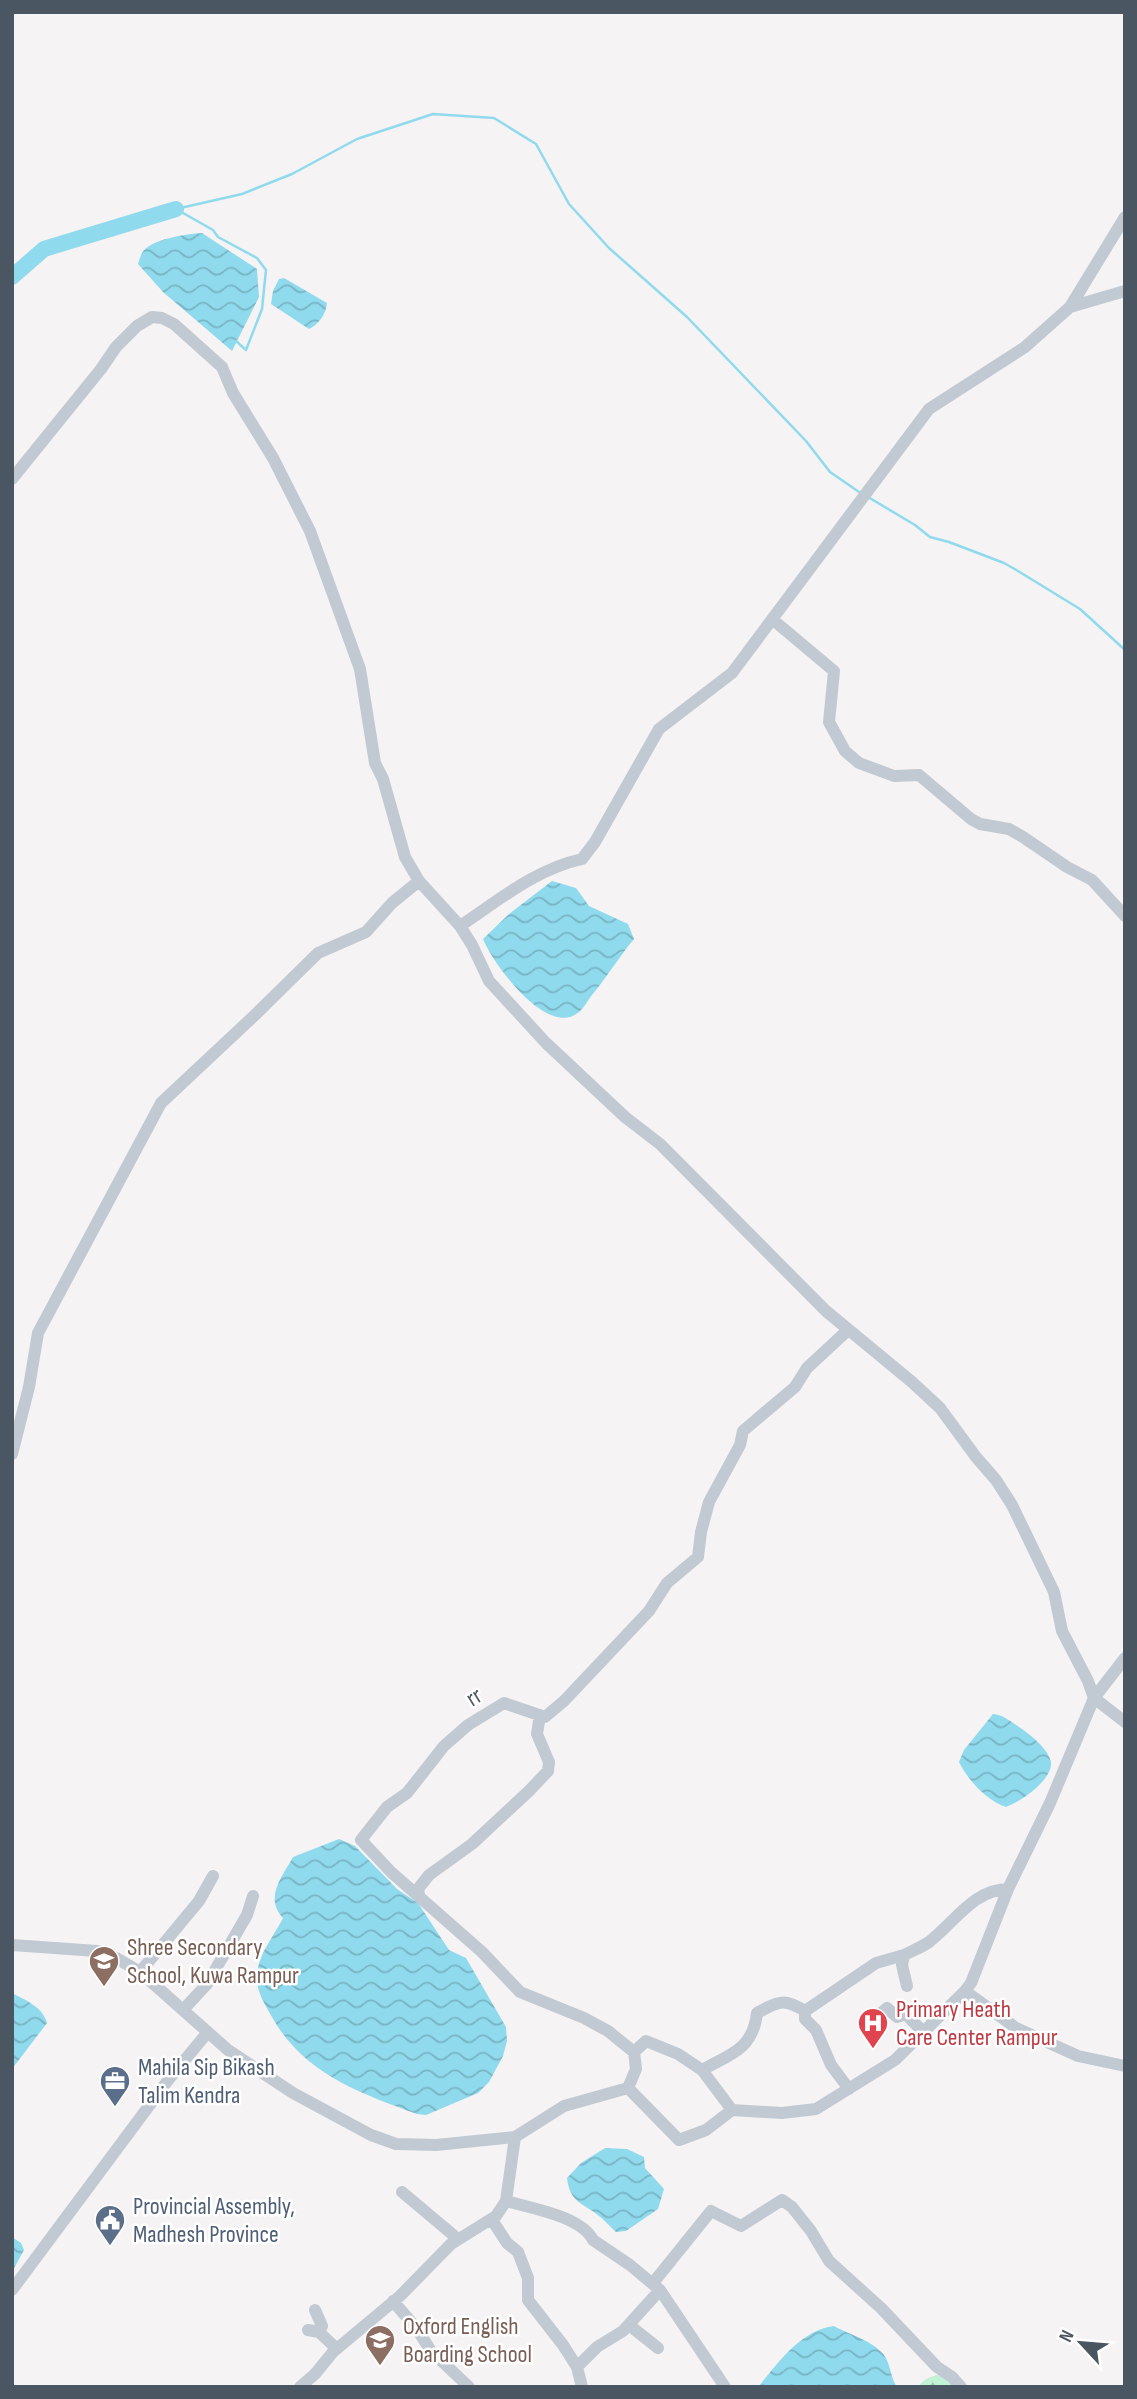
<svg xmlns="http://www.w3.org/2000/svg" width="1137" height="2399" font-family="'Sofia Sans Condensed',sans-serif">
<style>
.forest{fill:url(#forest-firs)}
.water{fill:url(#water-waves)}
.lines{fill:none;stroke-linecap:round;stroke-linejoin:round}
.stream{stroke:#90daee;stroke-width:2.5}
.river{stroke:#90daee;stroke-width:16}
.minor{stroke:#c1cad2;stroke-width:12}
.labels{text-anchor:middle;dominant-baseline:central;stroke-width:5;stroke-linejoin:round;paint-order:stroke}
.street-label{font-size:24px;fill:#4a5661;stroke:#fff}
.education-label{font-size:24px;fill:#785e54;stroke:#fff;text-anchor:start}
.health-label{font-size:24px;fill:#be3a42;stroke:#fff;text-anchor:start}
.service-label{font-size:24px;fill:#4e5e75;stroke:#fff;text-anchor:start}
</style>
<defs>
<pattern id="forest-firs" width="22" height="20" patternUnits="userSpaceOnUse" patternTransform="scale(1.75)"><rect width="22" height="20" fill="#c3f1d5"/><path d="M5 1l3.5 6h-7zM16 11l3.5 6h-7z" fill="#a0c6b0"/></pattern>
<pattern id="water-waves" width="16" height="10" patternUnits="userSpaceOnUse" patternTransform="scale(1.75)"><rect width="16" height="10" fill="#90daee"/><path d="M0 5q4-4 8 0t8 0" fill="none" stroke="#78b4c4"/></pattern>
</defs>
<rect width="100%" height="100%" fill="#f5f3f3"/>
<!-- forest -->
<path class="forest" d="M936 2375 951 2378 958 2387H917L926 2379Z"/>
<!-- water -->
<path class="water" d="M202 233 257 269 259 297 232 351 163 292 138 264C139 261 140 257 142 253 150 239 187 234 202 233Z
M284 278 327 303C326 314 319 324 309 329L271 304 273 291 279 279Z
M552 881 576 888 589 906 628 924 634 939C619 957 607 977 592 995 588 1000 584 1008 579 1012 548 1039 493 964 483 939L509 914Z
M993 1714C1004 1715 1013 1723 1022 1729 1032 1736 1048 1749 1051 1762 1053 1780 1020 1802 1006 1807 987 1801 968 1780 959 1762L964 1750Z
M339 1839 355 1846 397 1889 418 1903 449 1950 466 1958 506 2027 507 2041 503 2056 489 2082 478 2093 426 2115 417 2114C359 2093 303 2073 272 2017 265 2004 256 1991 257 1977 257 1956 274 1936 283 1918 264 1898 282 1877 293 1857Z
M12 1993C25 2000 43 2007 47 2023L12 2069Z
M605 2148 627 2149 644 2157 645 2168 664 2189 658 2209 626 2231 616 2232C610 2227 606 2221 599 2216 582 2202 570 2203 567 2178L581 2163Z
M12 2237 21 2243 24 2250 12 2272Z
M834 2326C850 2335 872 2340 884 2355 891 2365 890 2377 897 2387H758C778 2363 801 2330 834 2326Z"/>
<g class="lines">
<!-- stream -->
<path class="stream" d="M176 209 242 194 292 174 357 139 433 114 494 118 536 144 569 204 609 248 687 317 806 441 830 472 862 494
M176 209 213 230 218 237 257 258 266 270 262 309 246 350 236 341
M868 497 915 525 930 537 949 542 1004 563 1018 571 1080 609 1125 650"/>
<!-- river -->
<path class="river" d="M12 277 44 249 176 209"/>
<!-- minor -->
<path class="minor" d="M1070 307 1125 291
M12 479 101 369 116 347 137 326 152 317 162 318 174 324 222 367 233 393 273 458 310 531 360 669 375 763 383 779 405 857 419 881 460 926 472 945 489 981 546 1043 625 1117 660 1144 826 1311 912 1382 940 1408 976 1457 996 1480 1012 1505 1054 1592 1062 1631 1088 1681 1094 1698 1125 1722
M772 619 834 671 829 722 845 751 859 763 894 776 919 775 971 819 980 824 1009 829 1023 837 1067 867 1092 880 1125 916
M460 926C499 900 536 869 582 859L595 842 659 729 732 673 929 409 1025 347 1070 307 1125 217
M12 1454 29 1387 38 1333 161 1103 256 1014 318 953 366 932 392 903 419 881
M419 1895 418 1889 429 1875 472 1844 529 1791 548 1771 549 1762 537 1734 540 1715
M12 1945 97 1951 116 1958 140 1972 228 2050 293 2093 371 2135 396 2144 436 2145 515 2137 564 2106 628 2088 679 2140 706 2130 732 2110 782 2113 816 2109 895 2060 965 1991 971 1983 1008 1889 1050 1803 1094 1698 1125 1658
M904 1955C912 1951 922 1947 929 1942 954 1923 974 1889 1008 1889
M140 1972 199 1901 213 1876
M965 1991 1016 2028 1078 2056 1125 2066
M183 2010 207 1984 247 1915 253 1896
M805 2011V2019L816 2030 831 2065 849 2089
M867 2025 887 2008 897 2017 906 2014 924 2033
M634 2052 646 2041 678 2054 702 2070 732 2110
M702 2070C731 2054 753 2049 757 2013 779 2001 784 1998 805 2011L876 1963 904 1955 902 1965 907 1986
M628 2088 636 2069 634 2052 608 2031 584 2018 520 1992 482 1952 391 1872 361 1840 387 1807 407 1793 444 1746 468 1725 504 1703 545 1717 564 1701 649 1611 667 1583 698 1557 701 1532 709 1502 740 1445 743 1431 795 1387 807 1368 848 1330
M402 2192 458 2239
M506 2201C530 2208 581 2216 593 2240L630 2265 660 2290 725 2387
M492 2220 507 2243 518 2252 528 2278V2300L563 2345 577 2367
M653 2283 711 2211 741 2226 782 2200 792 2207 811 2231 829 2261 881 2308 937 2367 952 2377 961 2387
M12 2290 169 2079 208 2032
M393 2301 417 2329 431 2351 469 2387
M315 2310 322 2326 319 2332
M629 2325 658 2348
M308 2330 319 2332 337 2349
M300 2387 315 2374 333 2352 400 2296 451 2244 496 2216 506 2201 515 2137
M582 2387 577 2367 597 2347 623 2331 660 2290"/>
</g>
<!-- icons -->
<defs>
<g id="school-pin" transform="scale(1.575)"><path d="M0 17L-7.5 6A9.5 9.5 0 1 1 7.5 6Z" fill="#8d6e63" stroke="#fff"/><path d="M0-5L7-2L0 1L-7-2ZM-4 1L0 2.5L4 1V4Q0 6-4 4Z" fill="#fff"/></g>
<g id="hospital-pin" transform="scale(1.575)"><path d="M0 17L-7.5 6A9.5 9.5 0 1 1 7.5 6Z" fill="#e0444e" stroke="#fff"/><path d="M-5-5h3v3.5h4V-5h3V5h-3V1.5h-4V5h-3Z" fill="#fff"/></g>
<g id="office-pin" transform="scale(1.575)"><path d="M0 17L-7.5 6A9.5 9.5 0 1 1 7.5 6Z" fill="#5c6f8a" stroke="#fff"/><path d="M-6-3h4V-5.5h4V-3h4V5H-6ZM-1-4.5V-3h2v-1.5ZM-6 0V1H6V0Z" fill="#fff"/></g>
<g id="civic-pin" transform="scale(1.575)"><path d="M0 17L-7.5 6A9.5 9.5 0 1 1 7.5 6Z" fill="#5c6f8a" stroke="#fff"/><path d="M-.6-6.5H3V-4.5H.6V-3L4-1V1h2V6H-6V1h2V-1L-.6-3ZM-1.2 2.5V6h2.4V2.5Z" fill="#fff"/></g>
</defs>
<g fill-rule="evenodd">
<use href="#school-pin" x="104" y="1961"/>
<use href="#hospital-pin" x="873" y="2023"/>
<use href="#office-pin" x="115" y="2081"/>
<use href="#civic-pin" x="110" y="2220"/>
<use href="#school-pin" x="380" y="2340"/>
</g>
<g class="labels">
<!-- street labels -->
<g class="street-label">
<text transform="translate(474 1697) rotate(-32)">rr</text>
</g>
<!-- education labels -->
<g class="education-label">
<text x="127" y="1947">Shree Secondary<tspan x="127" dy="28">School, Kuwa Rampur</tspan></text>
<text x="403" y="2326">Oxford English<tspan x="403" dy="28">Boarding School</tspan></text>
</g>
<!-- health labels -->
<g class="health-label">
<text x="896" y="2009">Primary Heath<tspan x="896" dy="28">Care Center Rampur</tspan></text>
</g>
<!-- service labels -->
<g class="service-label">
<text x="138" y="2067">Mahila Sip Bikash<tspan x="138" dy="28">Talim Kendra</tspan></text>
<text x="133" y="2206">Provincial Assembly,<tspan x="133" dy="28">Madhesh Province</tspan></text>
</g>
</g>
<!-- border -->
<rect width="1137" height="2399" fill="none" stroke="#4a5661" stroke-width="28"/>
<!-- north arrow -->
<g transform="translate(1081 2343) rotate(296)" stroke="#ffffff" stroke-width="5" paint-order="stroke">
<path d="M0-5L12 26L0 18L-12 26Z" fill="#4a5661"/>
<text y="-10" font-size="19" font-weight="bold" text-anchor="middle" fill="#4a5661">N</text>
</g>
</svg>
